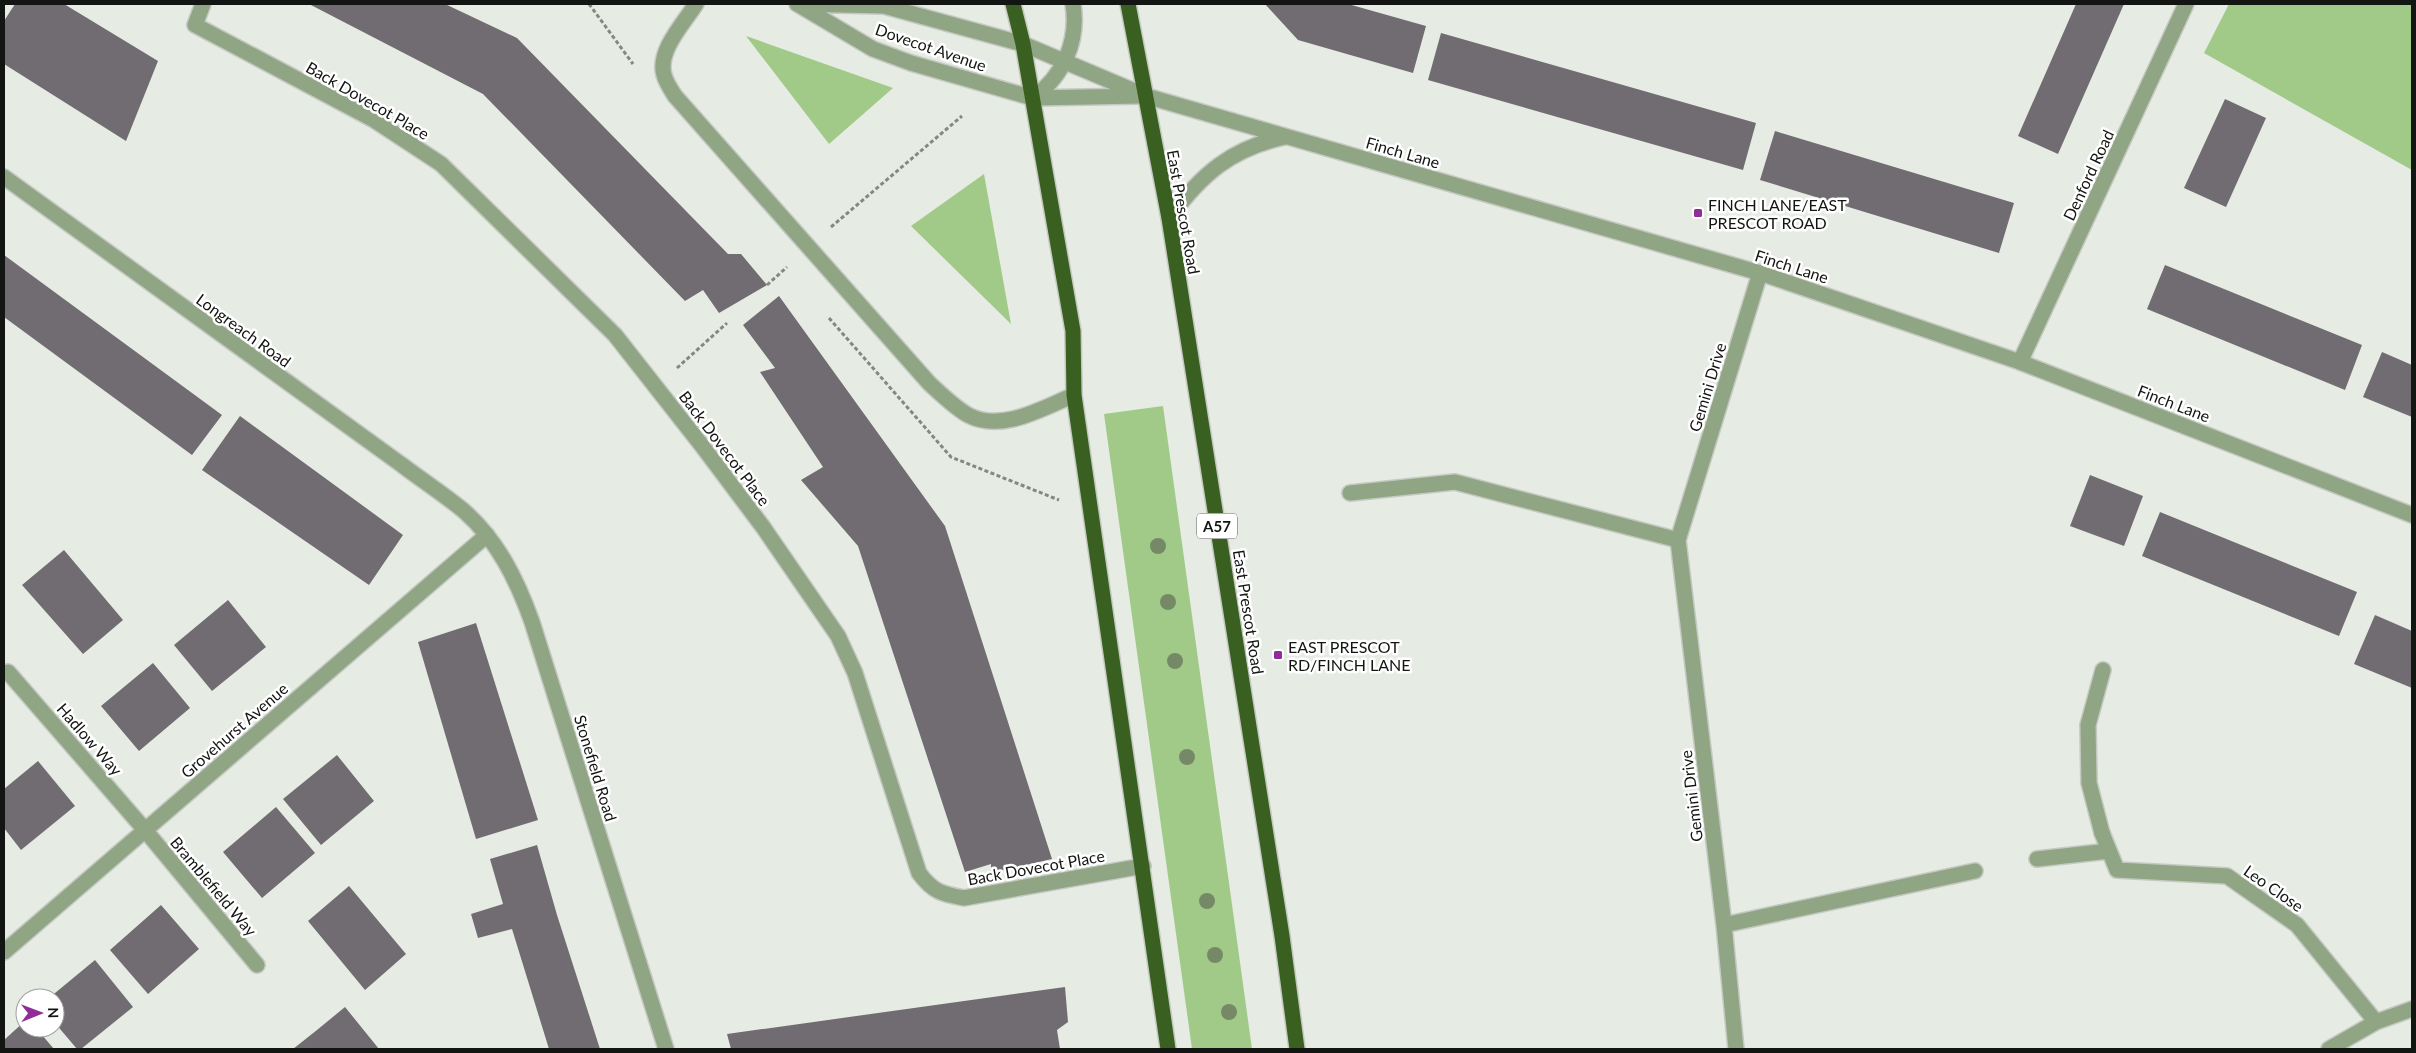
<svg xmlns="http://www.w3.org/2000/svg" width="2416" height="1053" font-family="Lato,sans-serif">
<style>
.green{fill:#a1ca89}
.building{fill:#716c71}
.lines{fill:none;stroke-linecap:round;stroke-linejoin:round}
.service-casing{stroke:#c4c9c2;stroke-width:18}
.minor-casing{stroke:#c4c9c2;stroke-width:18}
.tertiary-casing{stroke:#c4c9c2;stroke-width:18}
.trunk-casing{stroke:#c4c9c2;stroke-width:18}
.path{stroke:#848882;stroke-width:3;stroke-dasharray:4 2.5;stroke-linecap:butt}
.service{stroke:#8fa583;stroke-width:15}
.minor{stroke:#8fa583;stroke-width:15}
.tertiary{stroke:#8fa583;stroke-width:15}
.trunk{stroke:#3a6021;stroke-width:15}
.tree{fill:#768966}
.poi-dot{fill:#8e2e96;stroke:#fff;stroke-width:2}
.labels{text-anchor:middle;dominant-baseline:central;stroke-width:5;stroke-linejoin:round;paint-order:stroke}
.shield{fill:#fff;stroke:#5a5b59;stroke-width:1}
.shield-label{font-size:15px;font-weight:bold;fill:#131512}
.street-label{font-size:16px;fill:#131512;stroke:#fff}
.poi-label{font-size:16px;fill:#131512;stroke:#fff;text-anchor:start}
</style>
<rect width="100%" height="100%" fill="#e6ebe3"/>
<!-- green -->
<path class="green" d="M2229 4H2412V170L2204 53Z
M746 36 893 88 829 144Z
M984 174 1011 324 911 226Z
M1163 406 1252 1049H1192L1104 414Z"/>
<!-- building -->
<path class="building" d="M15 4H64L158 61 126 141 4 64V21Z
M309 4H445L517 38 728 254H741L767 285 719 313 703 290 685 301 483 94Z
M1265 4H1348L1426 26 1413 73 1298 40Z
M2076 4H2124L2058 154 2018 136Z
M1441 33 1756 123 1743 170 1428 80Z
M2225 99 2266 118 2226 207 2184 188Z
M1775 131 2014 203 1999 253 1760 180Z
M4 255 222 415 192 455 4 317Z
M2165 265 2362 345 2345 390 2147 309Z
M779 296 945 526 1052 859 991 873V864L965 872 858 546 801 480 823 467 760 372 775 368 743 325Z
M2382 352 2412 365V417L2363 397Z
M240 416 403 535 369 585 202 470Z
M2090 475 2143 496 2124 546 2070 526Z
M2160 512 2357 592 2339 636 2142 556Z
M64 550 123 620 83 654 22 585Z
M228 600 266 647 212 691 174 645Z
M2375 615 2412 631V688L2354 664Z
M476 623 538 820 476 839 418 642Z
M153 663 190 708 139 751 101 706Z
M337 755 374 801 321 845 283 799Z
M38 761 75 806 21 850 4 828V789Z
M276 807 315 853 262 898 223 852Z
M537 845 557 915 600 1049H549L512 929 478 938 471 914 503 904 490 859Z
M349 886 406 954 365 990 308 921Z
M161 905 199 949 148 994 110 950Z
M95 960 133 1007 81 1049H77L55 1023V998H49Z
M1065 987 1068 1022 1057 1030 1060 1049H731L727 1034Z
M345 1007 379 1049H293L317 1030Z
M25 1021V1028H36L54 1049H4V1040Z"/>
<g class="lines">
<!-- service casing -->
<g class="service-casing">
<path id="service" d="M203 4 195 25 374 120 441 164 615 335 703 447 763 527 838 636 855 673 919 873C933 892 942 894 964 898L1143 866
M2102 833 2089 783 2088 725 2103 670"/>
</g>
<!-- minor casing -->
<g class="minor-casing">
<path id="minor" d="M696 4C684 23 657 51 664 75 666 82 671 90 675 96L929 383C941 394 954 407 968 415 1001 433 1043 408 1074 395
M4 177 402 465C423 481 445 495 464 511 498 541 517 580 532 622L666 1049
M2020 362 2186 4
M1350 493 1455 482 1678 540
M8 672 145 830 257 965
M2102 833 2117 870 2227 876 2297 925 2376 1022
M2037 859 2109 851
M1724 925 1975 871
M4 952 487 535
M1736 1049 1724 925 1678 540 1760 273
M2329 1049 2376 1022 2412 1009"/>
</g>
<!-- tertiary casing -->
<g class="tertiary-casing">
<path id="tertiary" d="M797 4 884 6 1023 44 1146 96 1760 273 2020 362 2412 515
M799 5 873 49 911 63 1033 98 1139 96
M1033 98C1063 76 1079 42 1073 4
M1169 218C1201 175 1231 148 1285 137"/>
</g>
<!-- trunk casing -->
<g class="trunk-casing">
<path id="trunk" d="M1013 4 1023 44 1073 331 1074 395 1168 1049
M1128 4 1169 218 1282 936 1297 1049"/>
</g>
<!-- path -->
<path class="path" d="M589 4 633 64
M831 227 962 116
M767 285 787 267
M829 318 951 457 1059 500
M677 368 727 323"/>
<!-- service -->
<use href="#service" class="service"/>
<!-- minor -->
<use href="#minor" class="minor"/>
<!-- tertiary -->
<use href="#tertiary" class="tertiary"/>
<!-- trunk -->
<use href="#trunk" class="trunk"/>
</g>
<!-- trees -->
<g class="tree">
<circle cx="1158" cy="546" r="8"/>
<circle cx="1168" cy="602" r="8"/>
<circle cx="1175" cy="661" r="8"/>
<circle cx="1187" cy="757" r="8"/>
<circle cx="1207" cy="901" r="8"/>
<circle cx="1215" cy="955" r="8"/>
<circle cx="1229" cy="1012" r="8"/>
</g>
<!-- markers -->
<g class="poi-dot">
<rect x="1693" y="208" width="10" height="10" rx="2.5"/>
<rect x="1273" y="650" width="10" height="10" rx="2.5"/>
</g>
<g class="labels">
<!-- shield labels -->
<rect class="shield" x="1197" y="513.5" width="40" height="25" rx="4"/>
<g class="shield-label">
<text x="1217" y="526">A57</text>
</g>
<!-- street labels -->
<g class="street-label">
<text transform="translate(931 47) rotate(19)">Dovecot Avenue</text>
<text transform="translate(368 100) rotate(30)">Back Dovecot Place</text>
<text transform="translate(1403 152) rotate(16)">Finch Lane</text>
<text transform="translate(2088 175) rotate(-65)">Denford Road</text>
<text transform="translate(1184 212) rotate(80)">East Prescot Road</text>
<text transform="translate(1792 266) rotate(18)">Finch Lane</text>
<text transform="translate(244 330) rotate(36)">Longreach Road</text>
<text transform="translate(1707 387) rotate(-73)">Gemini Drive</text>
<text transform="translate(2174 403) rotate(21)">Finch Lane</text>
<text transform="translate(725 448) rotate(53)">Back Dovecot Place</text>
<text transform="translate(1249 612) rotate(81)">East Prescot Road</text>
<text transform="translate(234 730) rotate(-41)">Grovehurst Avenue</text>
<text transform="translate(90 739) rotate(49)">Hadlow Way</text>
<text transform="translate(596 768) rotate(73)">Stonefield Road</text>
<text transform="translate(1691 796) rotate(-97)">Gemini Drive</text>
<text transform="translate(1036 867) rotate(-10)">Back Dovecot Place</text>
<text transform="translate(214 886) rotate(50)">Bramblefield Way</text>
<text transform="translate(2274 888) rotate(35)">Leo Close</text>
</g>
<!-- poi labels -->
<g class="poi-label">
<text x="1708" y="204">FINCH LANE/EAST<tspan x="1708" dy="18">PRESCOT ROAD</tspan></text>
<text x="1288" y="646">EAST PRESCOT<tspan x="1288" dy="18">RD/FINCH LANE</tspan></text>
</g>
</g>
<!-- border -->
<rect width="2416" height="1053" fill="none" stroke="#131512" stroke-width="10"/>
<!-- north arrow -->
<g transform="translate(40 1013) rotate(89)"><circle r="24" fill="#ffffff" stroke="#a1a1a0"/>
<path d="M0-4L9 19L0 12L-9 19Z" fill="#8e2e96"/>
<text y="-8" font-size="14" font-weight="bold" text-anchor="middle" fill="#131512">N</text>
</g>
</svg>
